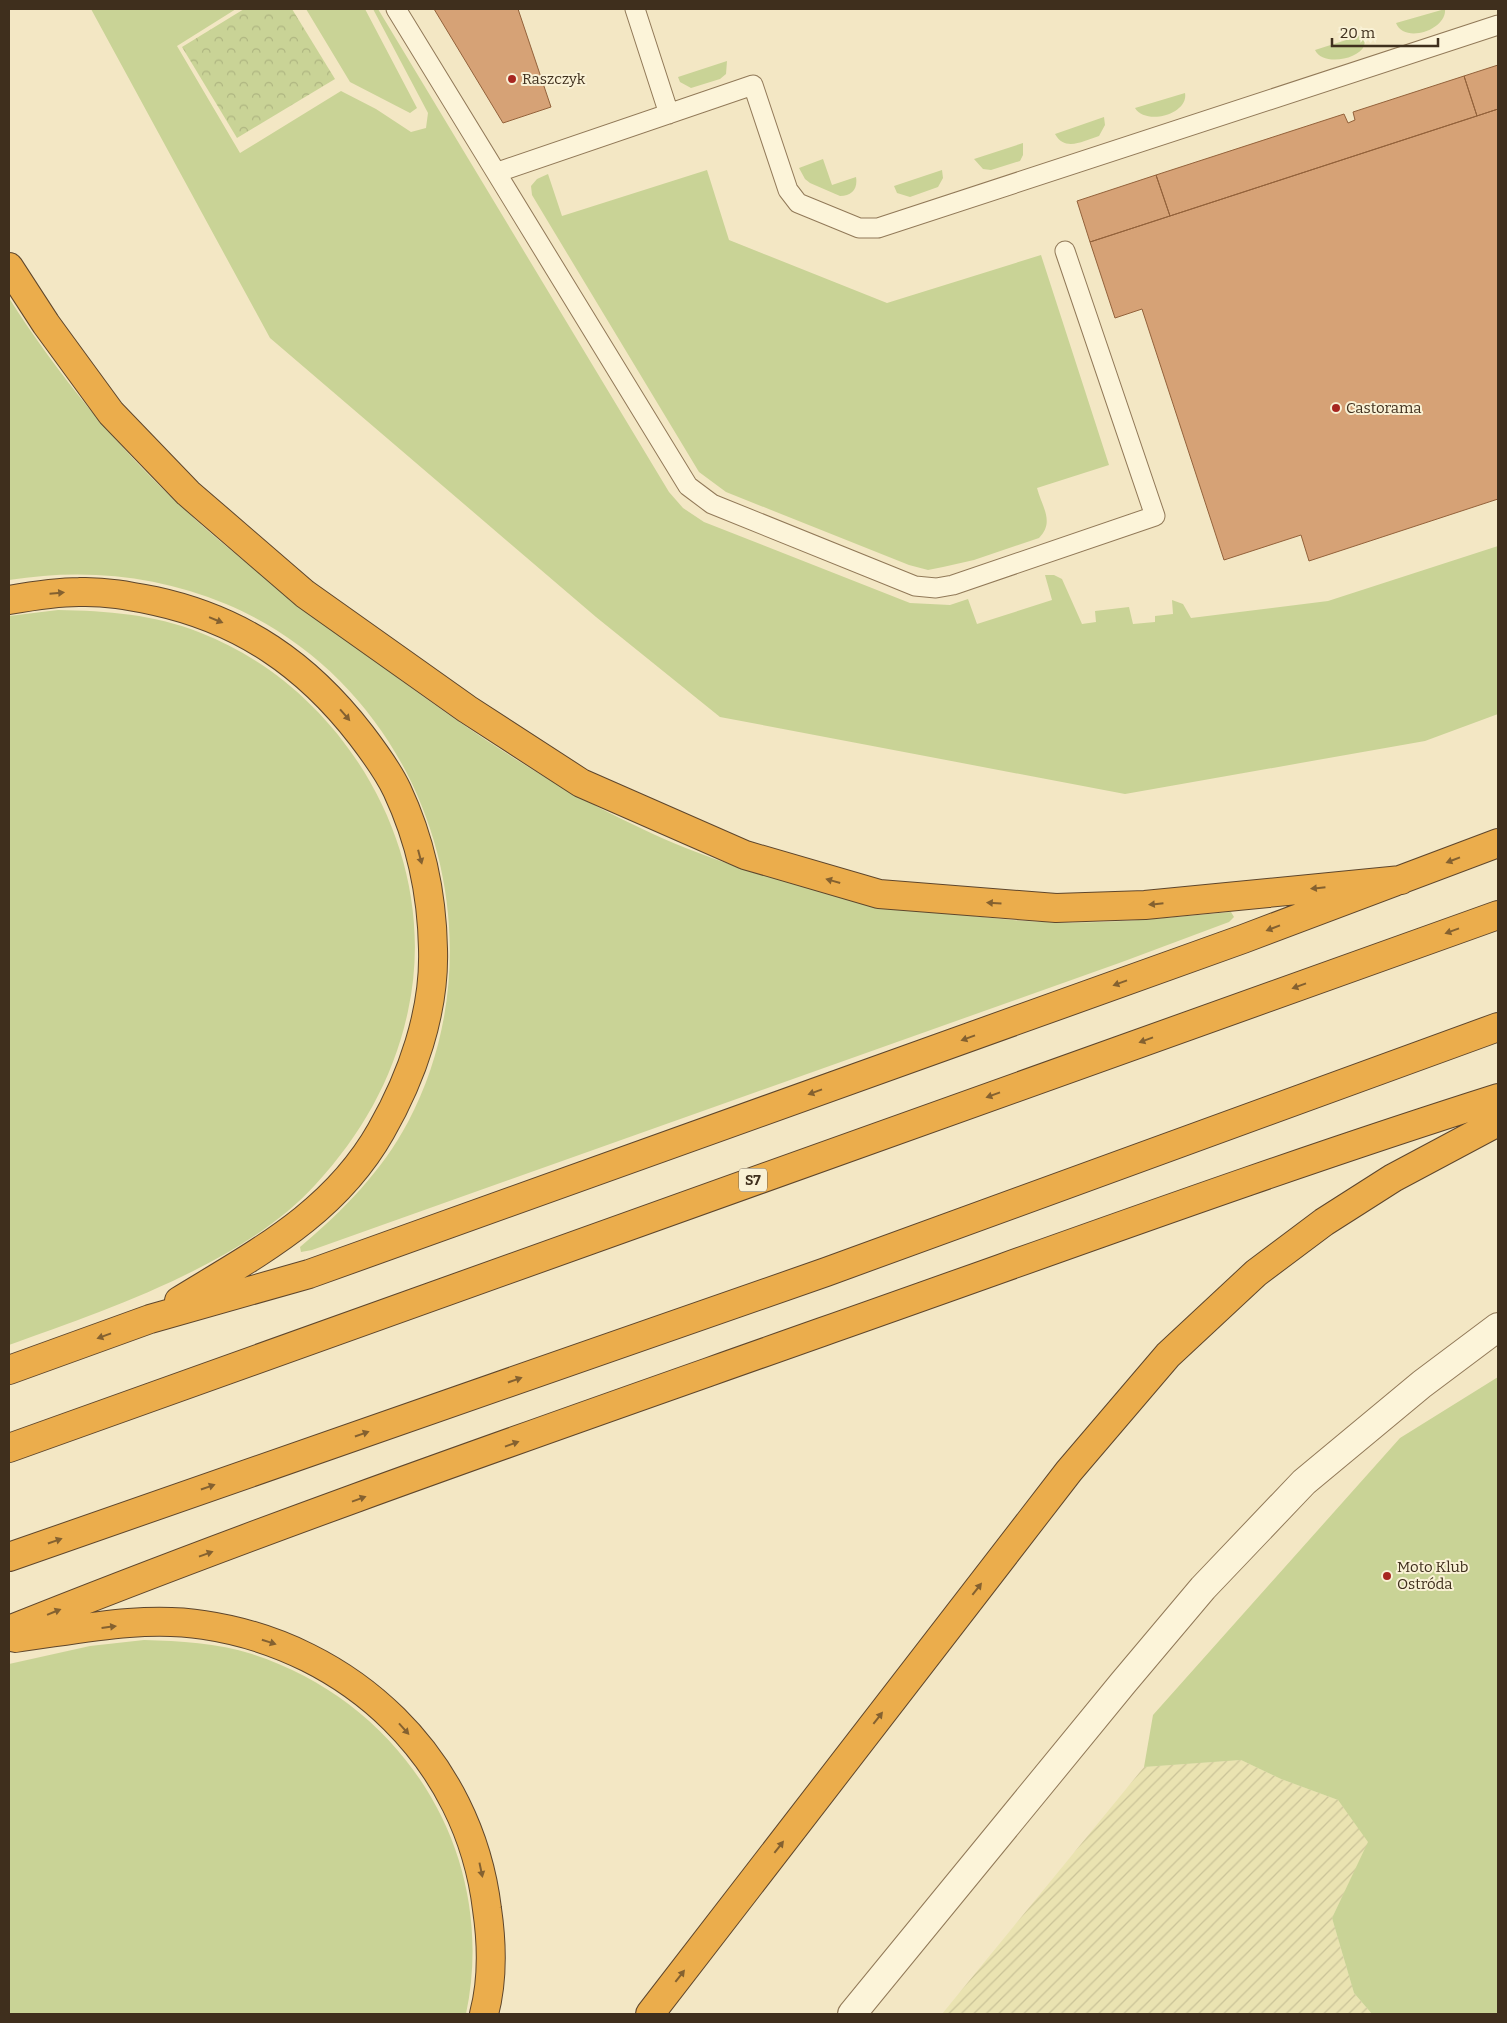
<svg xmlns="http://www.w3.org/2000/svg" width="1507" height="2023" font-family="Bitter,serif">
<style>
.farmland{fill:url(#farmland-furrows)}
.grass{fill:#c9d396}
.park{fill:url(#park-crowns)}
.building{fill:#d6a276;stroke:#93623b}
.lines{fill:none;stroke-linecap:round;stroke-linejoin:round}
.lane-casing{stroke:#917958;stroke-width:21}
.street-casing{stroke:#917958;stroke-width:30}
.highway-casing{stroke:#5e462c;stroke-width:30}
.lane{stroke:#fcf4d9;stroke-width:19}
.street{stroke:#fcf4d9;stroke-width:28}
.highway{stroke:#ebad4c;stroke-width:28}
.oneway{fill:#846130}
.poi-dot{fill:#a72620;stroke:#f9f1d5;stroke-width:2}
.labels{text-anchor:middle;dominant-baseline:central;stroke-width:4;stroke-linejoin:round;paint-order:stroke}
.shield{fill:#f9f1d5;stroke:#776954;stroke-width:1}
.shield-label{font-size:14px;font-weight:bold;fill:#3f2f1d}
.poi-label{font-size:15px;fill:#3f2f1d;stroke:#f9f1d5;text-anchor:start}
</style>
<defs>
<pattern id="farmland-furrows" width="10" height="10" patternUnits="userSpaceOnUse" patternTransform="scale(1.25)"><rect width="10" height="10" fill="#eae3b1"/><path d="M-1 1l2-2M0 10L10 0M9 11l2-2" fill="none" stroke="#cac398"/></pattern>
<pattern id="park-crowns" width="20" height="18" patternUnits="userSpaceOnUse" patternTransform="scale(1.25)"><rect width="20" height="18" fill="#c9d396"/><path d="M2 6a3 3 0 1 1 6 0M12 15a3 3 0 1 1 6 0" fill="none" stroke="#aeb581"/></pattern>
</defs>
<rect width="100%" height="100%" fill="#f3e7c4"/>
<!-- farmland -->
<path class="farmland" d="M1241 1760 1281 1779 1338 1800 1369 1842 1332 1918 1354 1993 1372 2014H942L1144 1767Z"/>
<!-- grass -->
<path class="grass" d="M91 9H236L177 46 240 153 341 91 376 109 411 132 426 128 428 113 373 9H378L669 492 683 508 704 522 910 603 950 605 968 599 977 624 1052 600 1045 575H1054L1062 579 1082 624 1096 622 1095 611 1129 607 1133 624 1155 622V616L1173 614 1172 600 1183 604 1191 618 1328 601 1498 546V714L1425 741 1125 794 720 717 596 617 270 338Z
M306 9H365L417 108 410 113 350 82Z
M1445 9C1447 30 1404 44 1396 23Z
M1365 34C1365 38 1365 42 1364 46 1358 60 1322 66 1315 50Z
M727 61 726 74 720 79 691 88 680 82 678 77Z
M1185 93C1189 114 1146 126 1135 108Z
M1104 117 1105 125 1099 136C1083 141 1065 152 1055 134Z
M1023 143V155L1020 161 991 170 983 169 974 159Z
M823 159 832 185 856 177C858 189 852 196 840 196L810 183 805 179 799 168Z
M707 170 729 240 887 303 1041 255 1109 465 1037 488C1042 507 1055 522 1039 538L974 560 943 567 928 570 909 565 726 492 699 472 553 230 532 195 531 186 537 179 548 174 562 216Z
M942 170 943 178 938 187 910 197 897 193 894 186Z
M9 298C58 375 117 447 184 509 233 555 288 595 341 636 416 692 492 748 574 794 632 826 696 856 760 873 790 881 821 887 851 894 915 908 978 919 1044 922 1107 925 1169 917 1231 912L1234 917 1229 922 1122 962 312 1250 301 1252 300 1247C343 1211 382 1171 408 1122 507 934 424 687 226 604 157 575 83 568 9 580Z
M58 610C107 611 154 614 201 633 347 690 442 856 408 1011 394 1077 362 1134 316 1184 245 1263 107 1310 9 1345V616Z
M1498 1377V2014H1372L1354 1993 1332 1918 1368 1842 1338 1800 1281 1779 1241 1760 1144 1767 1153 1715 1400 1438Z
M144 1640C180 1641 217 1643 252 1654 405 1703 499 1856 466 2014H9V1664L90 1646Z"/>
<!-- park -->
<path class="park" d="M244 9H292L335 79 237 138 182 47Z"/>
<!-- building -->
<path class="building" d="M434 9H518L551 107 503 123Z
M1498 65V109L1477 116 1464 76Z
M1464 76 1477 116 1170 216 1156 175 1344 114 1348 123 1355 120 1353 112Z
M1498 109V499L1309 561 1301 535 1224 560 1142 309 1115 318 1090 242Z
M1156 175 1170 216 1090 242 1077 201Z"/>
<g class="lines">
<!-- lane casing -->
<g class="lane-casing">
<path id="lane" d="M396 9 688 486 712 504 915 586 936 588 953 585 1155 516 1065 251
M635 9 669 114
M498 172 753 85 788 190 798 203 859 228H878L1498 25"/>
</g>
<!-- street casing -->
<g class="street-casing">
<path id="street" d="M852 2014 1123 1683 1203 1588 1304 1482 1422 1384 1498 1327"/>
</g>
<!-- highway casing -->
<g class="highway-casing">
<path id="highway" d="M9 267 46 324 111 413 188 493 305 594 467 709 581 783 745 855 879 894 1056 908 1145 905 1401 880
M9 600C32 596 56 592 79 592 105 591 130 596 155 601 242 620 307 665 361 735 374 752 388 771 397 790 420 839 432 895 433 949 435 1012 412 1077 381 1131 334 1214 257 1253 179 1301
M9 1370 150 1319 309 1274 1243 939 1498 843
M9 1448 1498 915
M9 1557 826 1272 1498 1027
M9 1630C276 1523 551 1428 822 1332 1047 1253 1271 1170 1498 1098
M15 1638C76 1630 142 1615 204 1625 351 1647 469 1759 487 1909 492 1943 493 1980 484 2014
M650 2014 1069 1471 1168 1355 1256 1273 1324 1222 1393 1178 1498 1122"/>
</g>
<!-- lane -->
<use href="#lane" class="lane"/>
<!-- street -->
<use href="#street" class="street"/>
<!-- highway -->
<use href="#highway" class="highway"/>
</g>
<!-- one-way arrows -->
<defs><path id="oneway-solid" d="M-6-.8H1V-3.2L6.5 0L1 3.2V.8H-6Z" transform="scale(1.25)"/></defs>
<g class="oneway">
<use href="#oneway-solid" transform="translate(57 593) rotate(-5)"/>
<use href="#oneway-solid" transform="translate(216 620) rotate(22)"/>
<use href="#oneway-solid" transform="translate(345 715) rotate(49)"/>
<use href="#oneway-solid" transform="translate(420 857) rotate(75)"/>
<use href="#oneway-solid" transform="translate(1453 860) rotate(159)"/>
<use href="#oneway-solid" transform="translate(833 881) rotate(-164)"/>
<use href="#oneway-solid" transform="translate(1318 888) rotate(174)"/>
<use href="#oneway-solid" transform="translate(994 903) rotate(-176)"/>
<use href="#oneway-solid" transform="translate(1156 904) rotate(174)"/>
<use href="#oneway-solid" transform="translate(1273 928) rotate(159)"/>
<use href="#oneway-solid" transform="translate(1452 931) rotate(160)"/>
<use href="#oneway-solid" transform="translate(1120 983) rotate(160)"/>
<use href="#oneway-solid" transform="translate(1299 986) rotate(160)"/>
<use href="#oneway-solid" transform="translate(968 1038) rotate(160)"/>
<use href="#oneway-solid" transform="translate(1146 1040) rotate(160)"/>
<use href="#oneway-solid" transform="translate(815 1092) rotate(160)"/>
<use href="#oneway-solid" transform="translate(993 1095) rotate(160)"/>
<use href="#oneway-solid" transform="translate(104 1336) rotate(160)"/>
<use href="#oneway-solid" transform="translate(515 1380) rotate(-19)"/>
<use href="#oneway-solid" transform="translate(362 1434) rotate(-19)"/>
<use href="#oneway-solid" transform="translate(512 1444) rotate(-20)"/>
<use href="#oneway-solid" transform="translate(208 1487) rotate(-19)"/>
<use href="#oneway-solid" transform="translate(359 1499) rotate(-20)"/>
<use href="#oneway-solid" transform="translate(55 1541) rotate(-19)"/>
<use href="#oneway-solid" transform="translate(206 1554) rotate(-20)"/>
<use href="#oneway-solid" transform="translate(977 1589) rotate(-52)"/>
<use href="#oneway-solid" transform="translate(54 1612) rotate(-22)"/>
<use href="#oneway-solid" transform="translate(109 1627) rotate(-7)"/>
<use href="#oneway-solid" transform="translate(269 1642) rotate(18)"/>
<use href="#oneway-solid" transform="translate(878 1718) rotate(-52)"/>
<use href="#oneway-solid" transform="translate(404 1729) rotate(48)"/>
<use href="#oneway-solid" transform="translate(779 1847) rotate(-52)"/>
<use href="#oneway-solid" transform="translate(481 1870) rotate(78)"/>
<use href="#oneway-solid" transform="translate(680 1976) rotate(-52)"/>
</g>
<!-- markers -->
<g class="poi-dot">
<circle cx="512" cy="79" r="5"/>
<circle cx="1336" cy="408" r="5"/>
<circle cx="1387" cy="1576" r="5"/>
</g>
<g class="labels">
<!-- shield labels -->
<rect class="shield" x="739" y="1168.5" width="28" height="23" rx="4"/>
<g class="shield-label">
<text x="753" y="1180">S7</text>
</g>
<!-- poi labels -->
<g class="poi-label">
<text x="522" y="79">Raszczyk</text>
<text x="1346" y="408">Castorama</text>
<text x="1397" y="1567">Moto Klub<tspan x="1397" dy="17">Ostróda</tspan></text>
</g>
</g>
<!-- border -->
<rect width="1507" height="2023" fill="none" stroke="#3f2f1d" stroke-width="20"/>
<!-- scale -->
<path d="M1332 38v8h106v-8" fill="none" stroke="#3f2f1d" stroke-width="2.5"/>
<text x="1340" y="38" font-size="15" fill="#3f2f1d" stroke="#f9f1d5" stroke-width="4" paint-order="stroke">20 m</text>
</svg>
